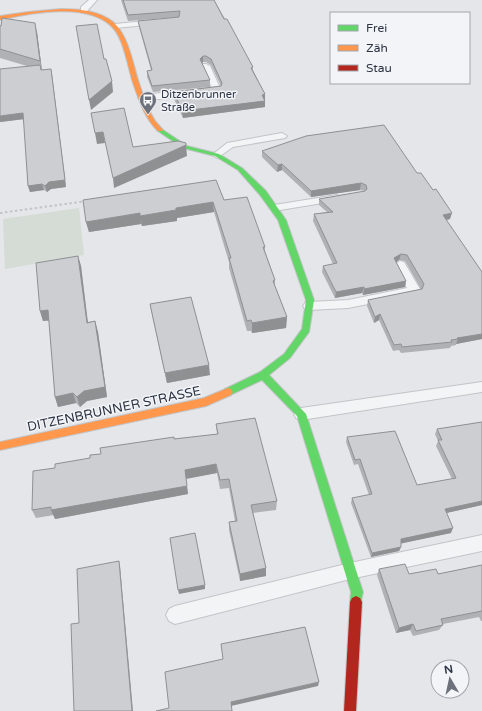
<svg xmlns="http://www.w3.org/2000/svg" width="482" height="711" font-family="'Varela Round',sans-serif">
<style>
.green{fill:#d4dcd5}
.lines{fill:none;stroke-linecap:round;stroke-linejoin:round}
.lane-casing{stroke:#c2c4c7;stroke-width:2}
.fast-casing{stroke:#c2c4c7;stroke-width:2}
.slow-casing{stroke:#c2c4c7;stroke-width:2}
.jam-casing{stroke:#c2c4c7;stroke-width:2}
.path{stroke:#c3c4c8;stroke-width:2;stroke-dasharray:2.5 2.5;stroke-linecap:butt}
.lane{fill:#f3f4f5;fill-rule:evenodd}
.fast{fill:#63d668;fill-rule:evenodd}
.slow{fill:#ff974d;fill-rule:evenodd}
.jam{fill:#b3261e;fill-rule:evenodd}
.wall{fill:#afb1b4}
.shaded-wall{fill:#8f9092}
.building{fill:#ccced1;stroke:#8f9092}
.labels{text-anchor:middle;dominant-baseline:central;stroke-width:3;stroke-linejoin:round;paint-order:stroke}
.far-poi-label{font-size:11px;fill:#2b3241;stroke:#f2f4f7;text-anchor:start}
.street-label{font-size:13px;fill:#2b3241;stroke:#f2f4f7}
</style>
<rect width="100%" height="100%" fill="#e4e6e9"/>
<!-- green -->
<path class="green" d="M79 208 84 255 5 269 3 219Z"/>
<g class="lines">
<!-- lane casing -->
<g class="lane-casing">
<path id="lane" d="M89 0H97L87 11H81V7Z
M155 20H158V24L115 28 111 26 115 24Z
M203 64H206L210 66 221 90 220 92 142 101 138 98 142 95 212 88 202 66Z
M282 133 287 136 285 138 233 147 217 158 212 155 227 143Z
M337 195 342 198 341 200 274 211 269 208 274 205Z
M400 261 404 262 421 291 419 294 348 308 309 310 305 309 303 306 305 303 309 302 348 300 407 288 394 265Z
M482 382V392L301 420 296 418 294 414 296 410 301 408Z
M482 535V551L350 579 175 624 169 621 166 615 169 609 175 606 350 563Z"/>
</g>
<!-- fast casing -->
<g class="fast-casing">
<path id="fast" d="M160 128 187 146 219 154 242 168 266 191 286 220 314 300 309 332 290 358 269 375 306 414 363 592 360 606 356 608 352 606 350 602 351 592 297 416 262 380 228 396 225 395 223 392 225 389 260 372 284 354 302 329 306 300 278 220 260 195 238 170 215 156 183 148 158 131 157 130Z"/>
</g>
<!-- slow casing -->
<g class="slow-casing">
<path id="slow" d="M61 9C77 9 93 10 107 18 128 29 132 62 139 83 142 93 146 102 150 112L155 121 163 130 162 131H158C145 119 139 100 133 83 128 67 124 41 114 29 90 1 31 13 0 20V16L28 12Z
M228 388 231 389 233 392 231 395 206 406 0 450V442L204 398Z"/>
</g>
<!-- jam casing -->
<g class="jam-casing">
<path id="jam" d="M356 596 360 598 362 602 356 711H344L350 602 352 598Z"/>
</g>
<!-- path -->
<path class="path" d="M0 213 87 201"/>
<!-- lane -->
<use href="#lane" class="lane"/>
<!-- fast -->
<use href="#fast" class="fast"/>
<!-- slow -->
<use href="#slow" class="slow"/>
<!-- jam -->
<use href="#jam" class="jam"/>
</g>
<!-- wall -->
<path class="wall" d="M121 0H214L253 67V70L265 94V107L183 118 174 99V92L221 86 211 65 206 62H203L202 63 210 80V87L153 92 147 77V71L151 70 139 27 138 21 179 17 128 21Z
M0 26 37 32 42 70 52 75 66 187 51 189 47 192 44 190 30 192 28 186 24 119 0 122 27 66 0 58Z
M262 151 417 173 450 219 446 220 482 339 456 344V345L451 346 450 348 401 353 399 350 393 351 379 320 374 323 367 306 368 300 421 289 405 261 399 260 396 262 406 281 405 287 363 295 362 293 335 298 322 272 323 266 333 264 313 221 314 214 327 212 319 205V199L365 191 360 190 311 197 282 170 277 172 262 157Z
M224 200 265 247V251L275 280V286L287 317 286 328 252 333 251 331H247L229 268V262L214 212 177 218V221L142 226 141 224 89 232 86 222Z
M78 256 81 266 88 322 95 321 98 332 107 397 87 401 80 407 76 403 58 407 55 397 49 321H43L40 311Z
M150 304 210 375 167 383 152 315Z
M482 422V505L446 513 451 533 401 543V547L399 551 371 557 351 503 352 498 369 495 358 464 354 465 346 442 347 437 417 485 452 479 436 446 438 441 435 434 437 429Z
M216 424 277 501 276 510 253 513 266 576 240 581 229 530V522L235 521 229 488 220 489 217 473 186 478 188 494 55 519 54 515 36 518 32 510 55 468 90 458 101 454 174 439 217 434Z
M482 565V621H481L479 617 443 624V625L439 630 413 636 410 630 396 633 377 575 379 569 409 574H438Z"/>
<!-- shaded-wall -->
<path class="shaded-wall" d="M35 23 37 32 42 71 40 61Z
M203 56V62L201 65 200 59Z
M51 69 52 75 66 187 51 189 47 192 45 186Z
M112 81 113 92 91 110 89 100Z
M265 94V107L183 118 182 111Z
M23 113 25 119 0 122V116Z
M103 132 105 143 97 144 95 133Z
M186 145 187 156 114 188 113 178Z
M282 164V170L277 172 278 165Z
M361 183 360 190 311 197V191Z
M42 184 44 190 30 192 28 186Z
M213 202 214 212 177 218V221L142 226 140 216 176 208Z
M140 213 141 224 89 232 86 222Z
M452 213 450 219 441 221 443 215Z
M401 254 399 260 393 265 394 258Z
M78 256 81 266 89 333 87 323Z
M406 281 405 287 363 295 364 289Z
M364 287 362 293 335 298 336 292Z
M48 310 51 320 43 321 40 311Z
M380 314 379 320 374 323 375 317Z
M287 317 286 328 252 333V323Z
M95 321 98 332 107 397 87 401 80 407 77 397Z
M482 334V339L456 344 458 339 457 338Z
M209 365 210 375 167 383 165 373Z
M73 393 76 403 58 407 55 397Z
M216 464 217 473 186 479 185 470Z
M187 486 188 494 55 519 51 510Z
M482 501V505L442 514 445 509Z
M453 528 451 533 399 544 401 539Z
M401 547 399 551 371 557 372 553Z
M119 561 120 566 133 711H132Z
M266 568V576L240 581V574Z
M205 585V589L179 594 178 590Z
M413 624 410 630 396 633 399 628Z
M319 682 318 686 231 706V702Z"/>
<!-- building -->
<path class="building" d="M123 0H214L224 19H227L253 67 251 68 265 94 262 95 265 101 182 111 174 92 221 86 222 83 211 59 206 56H203L200 59 210 80 152 86 147 71 152 70 138 21 179 17 180 11 128 15Z
M2 18 35 23 40 61 0 49V26H1Z
M97 24 104 59H106L112 81 89 100 76 26Z
M40 65 41 70 51 69 65 180 49 182 45 186 42 184 28 186 23 113 0 116V69Z
M124 108 133 147 178 141 186 143V145L113 178 103 132 95 133 91 113Z
M384 125 417 173H421L433 190 436 189 452 213 443 215 482 272V334L457 338 458 339 451 340 452 342 402 347 401 344 394 345 380 314 375 317 368 300 422 289 424 284 407 255 401 254 394 258 406 281 364 289V287L336 292 323 266 337 263 314 214 333 212 319 199 365 191 367 189 366 185 361 183 311 191 282 164 278 165 262 151 306 136Z
M216 180 224 200 247 197 265 247H263L275 280 273 281 287 317 252 323 251 320 247 321 229 258H231L213 202 176 208V210L140 216V213L86 222 83 200Z
M78 256 87 323 95 321 105 387 84 391 77 397 73 393 55 397 48 310 40 311 36 263Z
M191 297 209 365 165 373 150 304Z
M255 418 277 501 251 505 266 568 240 574 229 522 237 521 229 479 220 480 216 464 185 470 187 486 51 510V507L32 510 33 471 55 468V464L90 458V455L101 454 100 448 174 437V439L218 434 216 424Z
M482 422V501L445 509 453 528 401 539V547L372 553 352 498 372 494 360 459 355 460 347 437 395 431 417 485 456 478 438 440H442L437 429Z
M195 533 205 585 178 590 170 538Z
M119 561 132 711H74L71 624 79 623 77 569Z
M405 564 409 574 436 569 438 574 482 565V611L441 619 443 625 416 631 413 624 399 628 379 569Z
M305 627 319 682 231 702 232 711H156L169 708 165 672 223 659 221 644Z"/>
<!-- icons -->
<defs>
<g id="bus-pin" transform="scale(0.9)"><path d="M0 17L-7.5 6A9.5 9.5 0 1 1 7.5 6Z" fill="#6c717c" stroke="#f2f4f7"/><path d="M-5-6H5V4H4V6H2V4H-2V6H-4V4H-5ZM-3.5-4V0h7V-4ZM-3.5 1.2v1.5H-2V1.2ZM2 1.2v1.5H3.5V1.2Z" fill="#fff"/></g>
</defs>
<g fill-rule="evenodd">
<use href="#bus-pin" x="148" y="100"/>
</g>
<g class="labels">
<!-- far-poi labels -->
<g class="far-poi-label">
<text x="161" y="94">Ditzenbrunner<tspan x="161" dy="13">Straße</tspan></text>
</g>
<!-- street labels -->
<g class="street-label">
<text transform="translate(114 409) rotate(-12)">DITZENBRUNNER STRASSE</text>
</g>
</g>
<!-- legend -->
<rect x="330" y="12" width="140" height="72" fill="#f2f4f7" stroke="#a2a6ae"/>
<rect x="338" y="25" width="20" height="6" fill="#63d668" stroke="#a2a6ae"/>
<text x="366" y="32" font-size="12" fill="#2b3241">Frei</text>
<rect x="338" y="45" width="20" height="6" fill="#ff974d" stroke="#a2a6ae"/>
<text x="366" y="52" font-size="12" fill="#2b3241">Zäh</text>
<rect x="338" y="65" width="20" height="6" fill="#b3261e" stroke="#a2a6ae"/>
<text x="366" y="72" font-size="12" fill="#2b3241">Stau</text>
<!-- north arrow -->
<g transform="translate(450 679) rotate(351)"><circle r="19" fill="#f2f4f7" stroke="#a2a6ae"/>
<path d="M0-3L7 15L0 10L-7 15Z" fill="#6c717c"/>
<text y="-6" font-size="11" font-weight="bold" text-anchor="middle" fill="#2b3241">N</text>
</g>
</svg>
